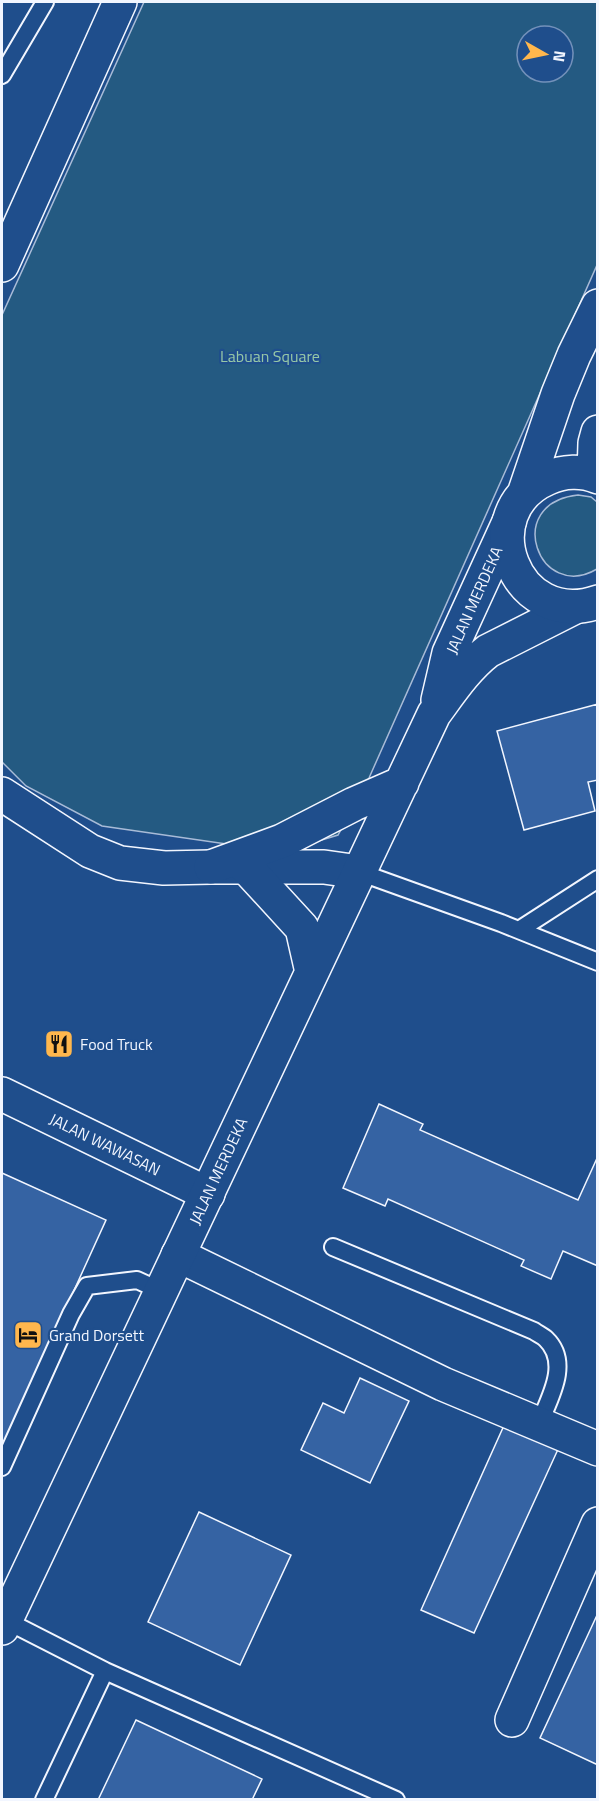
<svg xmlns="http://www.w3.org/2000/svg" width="599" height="1801" font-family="'Titillium Web',sans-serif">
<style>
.green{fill:#245a82;stroke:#a8bbd7;stroke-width:1.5;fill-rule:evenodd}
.building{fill:#3563a3;stroke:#f2f6ff;stroke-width:1.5}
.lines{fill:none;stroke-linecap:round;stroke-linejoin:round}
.service-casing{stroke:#f2f6ff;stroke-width:20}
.minor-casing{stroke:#f2f6ff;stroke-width:36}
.tertiary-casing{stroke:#f2f6ff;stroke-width:36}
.secondary-casing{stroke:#f2f6ff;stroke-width:36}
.service{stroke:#1f4e8c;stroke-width:16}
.minor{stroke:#1f4e8c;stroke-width:33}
.tertiary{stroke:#1f4e8c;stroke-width:33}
.secondary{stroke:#1f4e8c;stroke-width:33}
.labels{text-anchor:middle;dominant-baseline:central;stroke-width:4.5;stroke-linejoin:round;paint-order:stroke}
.park-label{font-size:16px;fill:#97c8a6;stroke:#1f4e8c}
.street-label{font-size:16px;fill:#f2f6ff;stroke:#1f4e8c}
.poi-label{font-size:16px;fill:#f2f6ff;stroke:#1f4e8c;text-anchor:start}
</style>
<rect width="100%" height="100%" fill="#1f4e8c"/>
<!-- green -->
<path class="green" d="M144 2H597V265L369 778 338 835 282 852 102 826 26 786 2 762V315ZM527 36H563V72H527Z
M578 495 591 497 597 502V569C539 603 502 503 578 495Z"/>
<!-- building -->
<path class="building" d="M598 704V780L588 782 595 811 524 830 497 731Z
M379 1104 423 1124 420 1130 578 1200 598 1156V1266L563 1251 551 1279 521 1266 524 1260 388 1199 385 1206 343 1188Z
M2 1173 106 1220 2 1449Z
M360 1378 409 1401 370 1483 301 1450 323 1403 344 1413Z
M506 1421 560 1445 474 1633 421 1610Z
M199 1512 291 1555 240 1665 148 1622Z
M598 1613V1765L540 1738Z
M136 1720 262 1779 252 1800H98Z"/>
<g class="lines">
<!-- service casing -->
<g class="service-casing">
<path id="service" d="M2 75 45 2
M359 872 501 923 598 962
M519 930 598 879
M333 1247 534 1331C538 1334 543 1336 546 1339 571 1363 549 1399 539 1424
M2 1467 71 1314 87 1286 137 1280 161 1291
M5 1620 105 1671 396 1800
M44 1800 105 1671"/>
</g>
<!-- minor casing -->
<g class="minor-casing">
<path id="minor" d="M2 265 120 2
M2 794 90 851 120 863 164 868 211 867H324L359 872
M2 1094 208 1194
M178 1255 443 1384 598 1449
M512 1720 598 1524"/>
</g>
<!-- tertiary casing -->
<g class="tertiary-casing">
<path id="tertiary" d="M438 700 449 653 509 522
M211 867 282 841 354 804 402 783
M246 867 302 928 312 972
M2 1628 434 714C451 691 466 668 488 651L575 607"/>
</g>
<!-- secondary casing -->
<g class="secondary-casing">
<path id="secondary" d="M594 475 595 443 598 432
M598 477C582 470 563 471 548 478 470 511 514 631 598 602
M524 494 558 394 574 355 598 306"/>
</g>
<!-- service -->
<use href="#service" class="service"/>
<!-- minor -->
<use href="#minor" class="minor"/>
<!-- tertiary -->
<use href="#tertiary" class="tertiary"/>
<!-- secondary -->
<use href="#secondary" class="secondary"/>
</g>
<!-- icons -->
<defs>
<g id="restaurant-square" transform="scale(1.5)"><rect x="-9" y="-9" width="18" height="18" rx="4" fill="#ffb74d" stroke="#1f4e8c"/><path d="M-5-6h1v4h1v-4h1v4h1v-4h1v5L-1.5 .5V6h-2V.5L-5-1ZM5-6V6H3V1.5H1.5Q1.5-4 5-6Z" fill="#111"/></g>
<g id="hotel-square" transform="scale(1.5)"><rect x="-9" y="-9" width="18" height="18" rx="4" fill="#ffb74d" stroke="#1f4e8c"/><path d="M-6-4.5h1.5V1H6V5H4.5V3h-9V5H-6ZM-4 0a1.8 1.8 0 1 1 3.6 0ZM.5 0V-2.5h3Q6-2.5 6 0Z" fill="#111"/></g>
</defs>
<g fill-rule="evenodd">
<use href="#restaurant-square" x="59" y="1044"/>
<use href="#hotel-square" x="28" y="1335"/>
</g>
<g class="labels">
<!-- park labels -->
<g class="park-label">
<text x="270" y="356">Labuan Square</text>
</g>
<!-- street labels -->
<g class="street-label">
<text transform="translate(474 600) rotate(-66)">JALAN MERDEKA</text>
<text transform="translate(105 1144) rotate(26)">JALAN WAWASAN</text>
<text transform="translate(218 1171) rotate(-65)">JALAN MERDEKA</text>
</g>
<!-- poi labels -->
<g class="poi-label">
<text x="80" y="1044">Food Truck</text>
<text x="49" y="1335">Grand Dorsett</text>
</g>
</g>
<!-- border -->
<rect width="599" height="1801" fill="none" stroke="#f2f6ff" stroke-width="6"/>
<!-- north arrow -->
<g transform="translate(545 54) rotate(99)"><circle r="28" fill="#1f4e8c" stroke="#7391ba" stroke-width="1.5"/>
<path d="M0-4.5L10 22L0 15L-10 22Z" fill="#ffb74d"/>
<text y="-9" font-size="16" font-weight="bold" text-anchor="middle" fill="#f2f6ff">N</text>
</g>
</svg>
